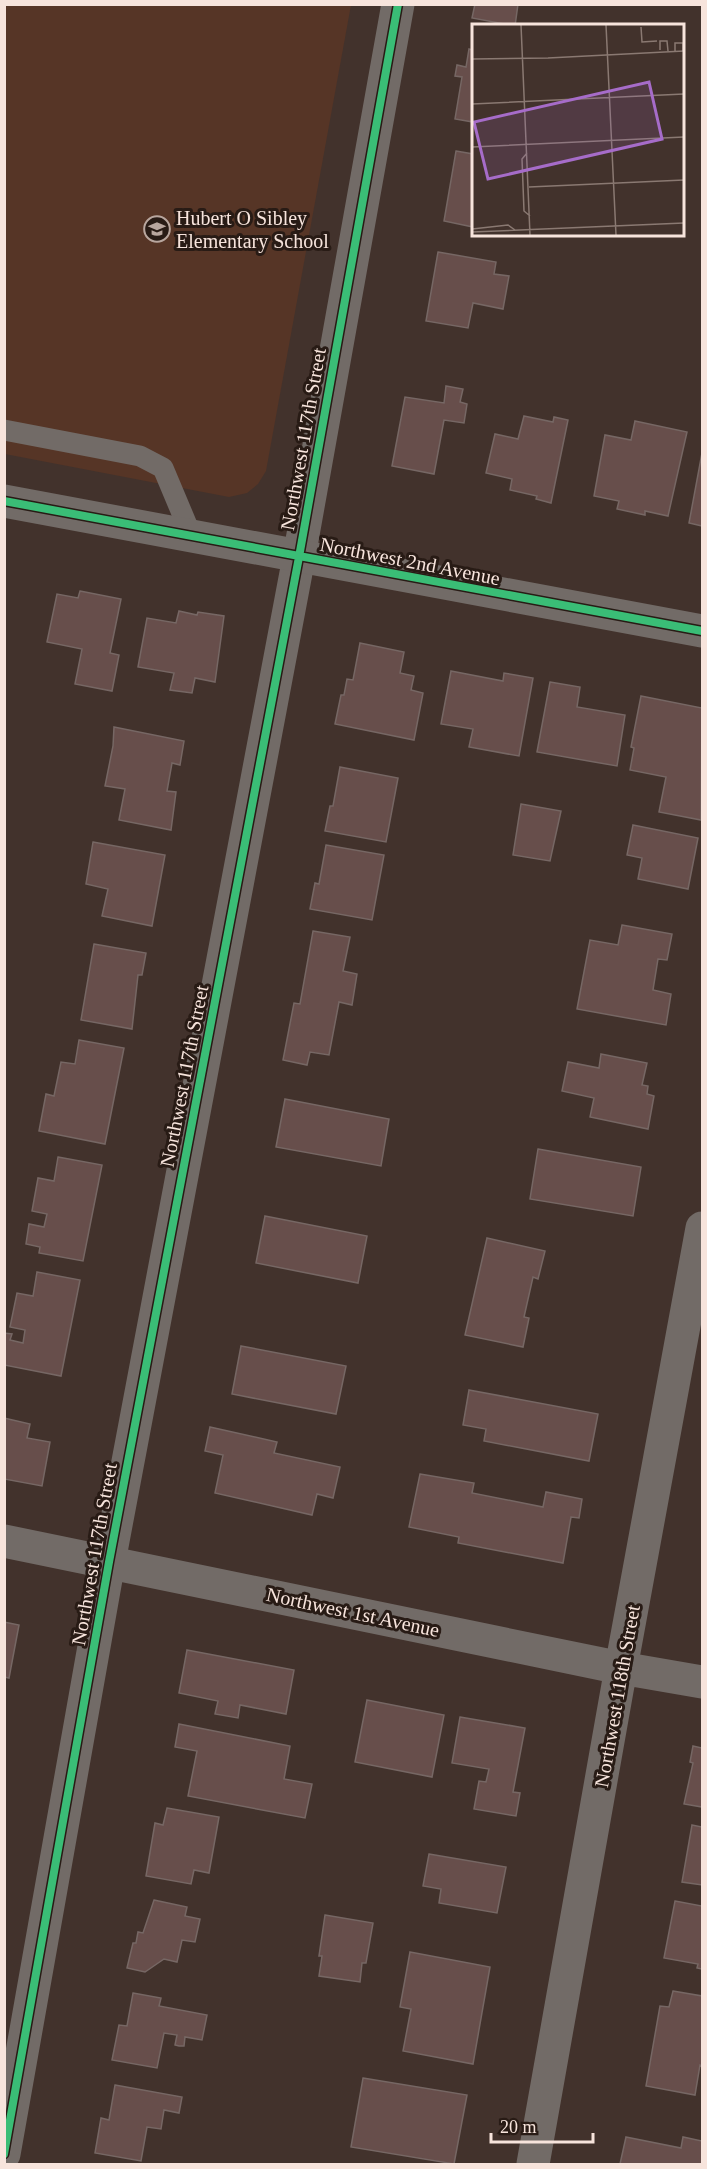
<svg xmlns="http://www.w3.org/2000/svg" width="707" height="2169" font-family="Georgia,serif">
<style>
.built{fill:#563526}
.building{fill:#674e4b;stroke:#766764;stroke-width:1.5}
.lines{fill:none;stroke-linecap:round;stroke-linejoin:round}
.service{stroke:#726b67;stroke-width:21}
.minor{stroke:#726b67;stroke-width:33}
.tertiary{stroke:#726b67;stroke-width:33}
.cycleway-casing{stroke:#281b15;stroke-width:11}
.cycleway{stroke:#3abd76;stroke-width:8}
.labels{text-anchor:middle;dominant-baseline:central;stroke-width:6;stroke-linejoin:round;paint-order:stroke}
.poi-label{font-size:20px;fill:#f7e4dc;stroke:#281b15;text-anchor:start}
.street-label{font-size:20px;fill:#f7e4dc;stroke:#281b15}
.inset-road{fill:none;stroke:#8a7972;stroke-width:1.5}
.view{fill:#a66cc9;fill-opacity:0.15;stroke:#a66cc9;stroke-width:3}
.inset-edge{fill:none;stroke:#f7e4dc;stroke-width:3}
</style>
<rect width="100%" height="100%" fill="#42322c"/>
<!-- built -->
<path class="built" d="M4 5H351L266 471 258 484 247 493 229 497 5 454Z"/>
<!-- building -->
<path class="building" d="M475 4H518L515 26 472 18Z
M469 49 473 50V122L455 119 462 77 455 76 457 65 466 67Z
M456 151 473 154V227L444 221Z
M438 252 496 262 494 274 509 276 503 309 473 303 468 328 426 321Z
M446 386 463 389 460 402 467 404 464 423 444 420 434 474 392 466 405 397 444 403Z
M524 416 553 422 554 417 568 420 551 503 536 499 537 496 510 490 512 479 486 473 495 434 518 439Z
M635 421 687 432 668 516 645 511V515L617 509 619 501 594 496 605 435 631 440Z
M702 453V526L689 523Z
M80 591 121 599 110 653 119 655 112 691 75 684 82 649 47 642 57 594 78 598Z
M179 611 197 615 198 612 224 616 215 682 195 678 192 693 170 690 174 673 138 667 147 618 176 623Z
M360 643 404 652 400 673 414 676 411 690 423 693 414 740 335 724 341 695H344L347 679 353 680Z
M451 671 503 681 504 673 533 678 519 756 469 747 473 729 441 724Z
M550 682 580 687 577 707 625 715 617 766 537 752Z
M641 696 702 708 701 820 659 812 666 777 630 770 634 748 631 747Z
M114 727 184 741 180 765 172 763 167 791 176 792 171 830 119 820 125 789 105 786 113 746Z
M340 767 398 778 386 842 325 831 330 806H333Z
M521 804 561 811 550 861 513 855Z
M633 825 698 838 688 889 638 879 642 858 627 855Z
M93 842 165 855 152 926 102 916 108 889 86 884Z
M326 845 384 855 372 920 310 909 315 883 319 884Z
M622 925 672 934 667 960 658 959 653 990 671 994 666 1025 577 1009 590 940 618 945Z
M313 931 350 937 343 971 357 974 352 1005 339 1002 329 1055 310 1052 307 1065 283 1060 294 1003 300 1004Z
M94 944 146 953 142 975H138L132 1029 81 1020Z
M79 1040 124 1048 105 1144 39 1131 46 1094 54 1096 61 1062 75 1064Z
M601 1054 647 1063 642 1085 648 1086 647 1094 654 1096 648 1129 590 1117 594 1098 562 1091 568 1062 599 1068Z
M285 1099 389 1119 381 1166 276 1147Z
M538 1149 641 1167 633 1216 530 1199Z
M58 1157 102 1165 83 1261 39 1253 40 1247 26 1244 29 1224 44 1227 47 1214 32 1211 38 1178 54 1181Z
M265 1216 367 1236 358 1283 256 1263Z
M487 1238 545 1251 538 1279 533 1277 524 1317 529 1318 523 1347 465 1335Z
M37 1272 80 1280 61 1376 4 1365V1333L12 1334 10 1340 23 1343 25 1330 10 1327 17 1293 33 1296Z
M241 1346 346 1366 336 1414 232 1394Z
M469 1390 598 1414 589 1461 484 1441 486 1429 463 1425Z
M4 1418 30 1424 27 1438 50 1442 42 1486 4 1479Z
M210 1427 277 1442 274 1453 340 1467 333 1498 317 1494 312 1515 215 1493 223 1455 205 1451Z
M420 1474 474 1483 472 1493 543 1507 546 1492 582 1499 579 1518 571 1517 563 1563 458 1543 459 1537 409 1527Z
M4 1622 19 1625 9 1678 4 1677Z
M187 1650 294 1670 286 1714 240 1705 238 1718 215 1714 218 1701 179 1693Z
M367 1700 444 1715 432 1777 355 1762Z
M460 1717 525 1728 513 1792 520 1793 516 1816 474 1809 479 1781 486 1782 489 1769 452 1763Z
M179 1724 290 1746 284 1779 312 1784 305 1818 188 1796 197 1751 175 1747Z
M693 1746 702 1748V1807L684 1804 693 1763 690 1762Z
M167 1808 219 1817 209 1873 194 1870 191 1884 146 1876 155 1823 163 1825Z
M692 1825 702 1827V1885L682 1882Z
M429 1854 506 1867 497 1913 439 1903 441 1889 423 1886Z
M154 1900 187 1907 185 1916 200 1919 195 1942 182 1940 177 1962 164 1959 145 1972 127 1968 133 1943H136L138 1932 143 1933Z
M675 1901 702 1906V1969L697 1968 698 1964 664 1958Z
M325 1915 373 1923 366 1963H362L360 1982 319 1976 322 1956H319Z
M410 1952 490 1967 473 2064 403 2051 411 2009 400 2007Z
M673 1991 702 1996V2066L700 2065 695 2095 646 2086 660 2006 669 2007Z
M133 1993 161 1998 159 2006 207 2015 202 2040 185 2037 184 2046H179L175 2045 177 2035 164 2033 157 2068 112 2060 119 2025 127 2026Z
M363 2078 467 2095 454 2164 351 2147Z
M115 2085 182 2097 179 2113 164 2110 161 2129 147 2127 141 2161 95 2153 101 2118 109 2120Z
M626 2137 681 2148 683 2137 702 2141V2164H620Z"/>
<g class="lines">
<!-- service -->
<path class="service" d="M4 430 140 456 163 468 192 537"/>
<!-- minor -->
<path class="minor" d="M4 1541 621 1668 702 1682
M4 2154 109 1562 299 557 398 4
M533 2164 621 1668 702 1228"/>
<!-- tertiary -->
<path class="tertiary" d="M4 501 702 631"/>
<!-- cycleway casing -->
<g class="cycleway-casing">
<path id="cycleway" d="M4 501 702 631
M4 2154 109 1562 299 557 398 4"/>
</g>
<!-- cycleway -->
<use href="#cycleway" class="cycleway"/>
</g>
<!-- icons -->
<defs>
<g id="school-ring" transform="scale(1.35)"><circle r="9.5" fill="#281b15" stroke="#b8a69e" stroke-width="1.5"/><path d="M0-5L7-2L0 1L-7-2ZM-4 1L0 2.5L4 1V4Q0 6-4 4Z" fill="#b8a69e"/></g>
</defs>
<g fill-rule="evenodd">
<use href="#school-ring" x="157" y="229"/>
</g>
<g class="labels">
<!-- poi labels -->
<g class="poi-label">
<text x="176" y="218">Hubert O Sibley<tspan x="176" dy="23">Elementary School</tspan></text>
</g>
<!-- street labels -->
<g class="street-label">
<text transform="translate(303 439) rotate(-80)">Northwest 117th Street</text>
<text transform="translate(410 561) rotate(11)">Northwest 2nd Avenue</text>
<text transform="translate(184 1076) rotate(-79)">Northwest 117th Street</text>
<text transform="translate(94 1554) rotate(-80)">Northwest 117th Street</text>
<text transform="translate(353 1612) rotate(12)">Northwest 1st Avenue</text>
<text transform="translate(617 1696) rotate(-80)">Northwest 118th Street</text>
</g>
</g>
<!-- overview -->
<g transform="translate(472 24)">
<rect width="212" height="212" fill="#42322c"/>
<path class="inset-road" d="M49 1 58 211M134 1 144 211M169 3 170 18 185 17M188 26V17H195L196 27M203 27V19H211V27M76 34 212 27M0 35 77 34M0 80 212 70M0 123 212 113M55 129 50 135 52 187 58 192M57 163 212 156M0 205 36 201 43 206M0 208 212 199"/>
<path class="view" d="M177 58 190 115 16 155 2 98Z"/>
<rect width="212" height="212" class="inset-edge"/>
</g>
<!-- border -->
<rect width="707" height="2169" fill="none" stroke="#f7e4dc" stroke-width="12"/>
<!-- scale -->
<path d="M491 2133v9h102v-9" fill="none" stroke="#f7e4dc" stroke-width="3"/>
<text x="500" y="2133" font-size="18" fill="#f7e4dc" stroke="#281b15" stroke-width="4.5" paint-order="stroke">20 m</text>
</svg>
